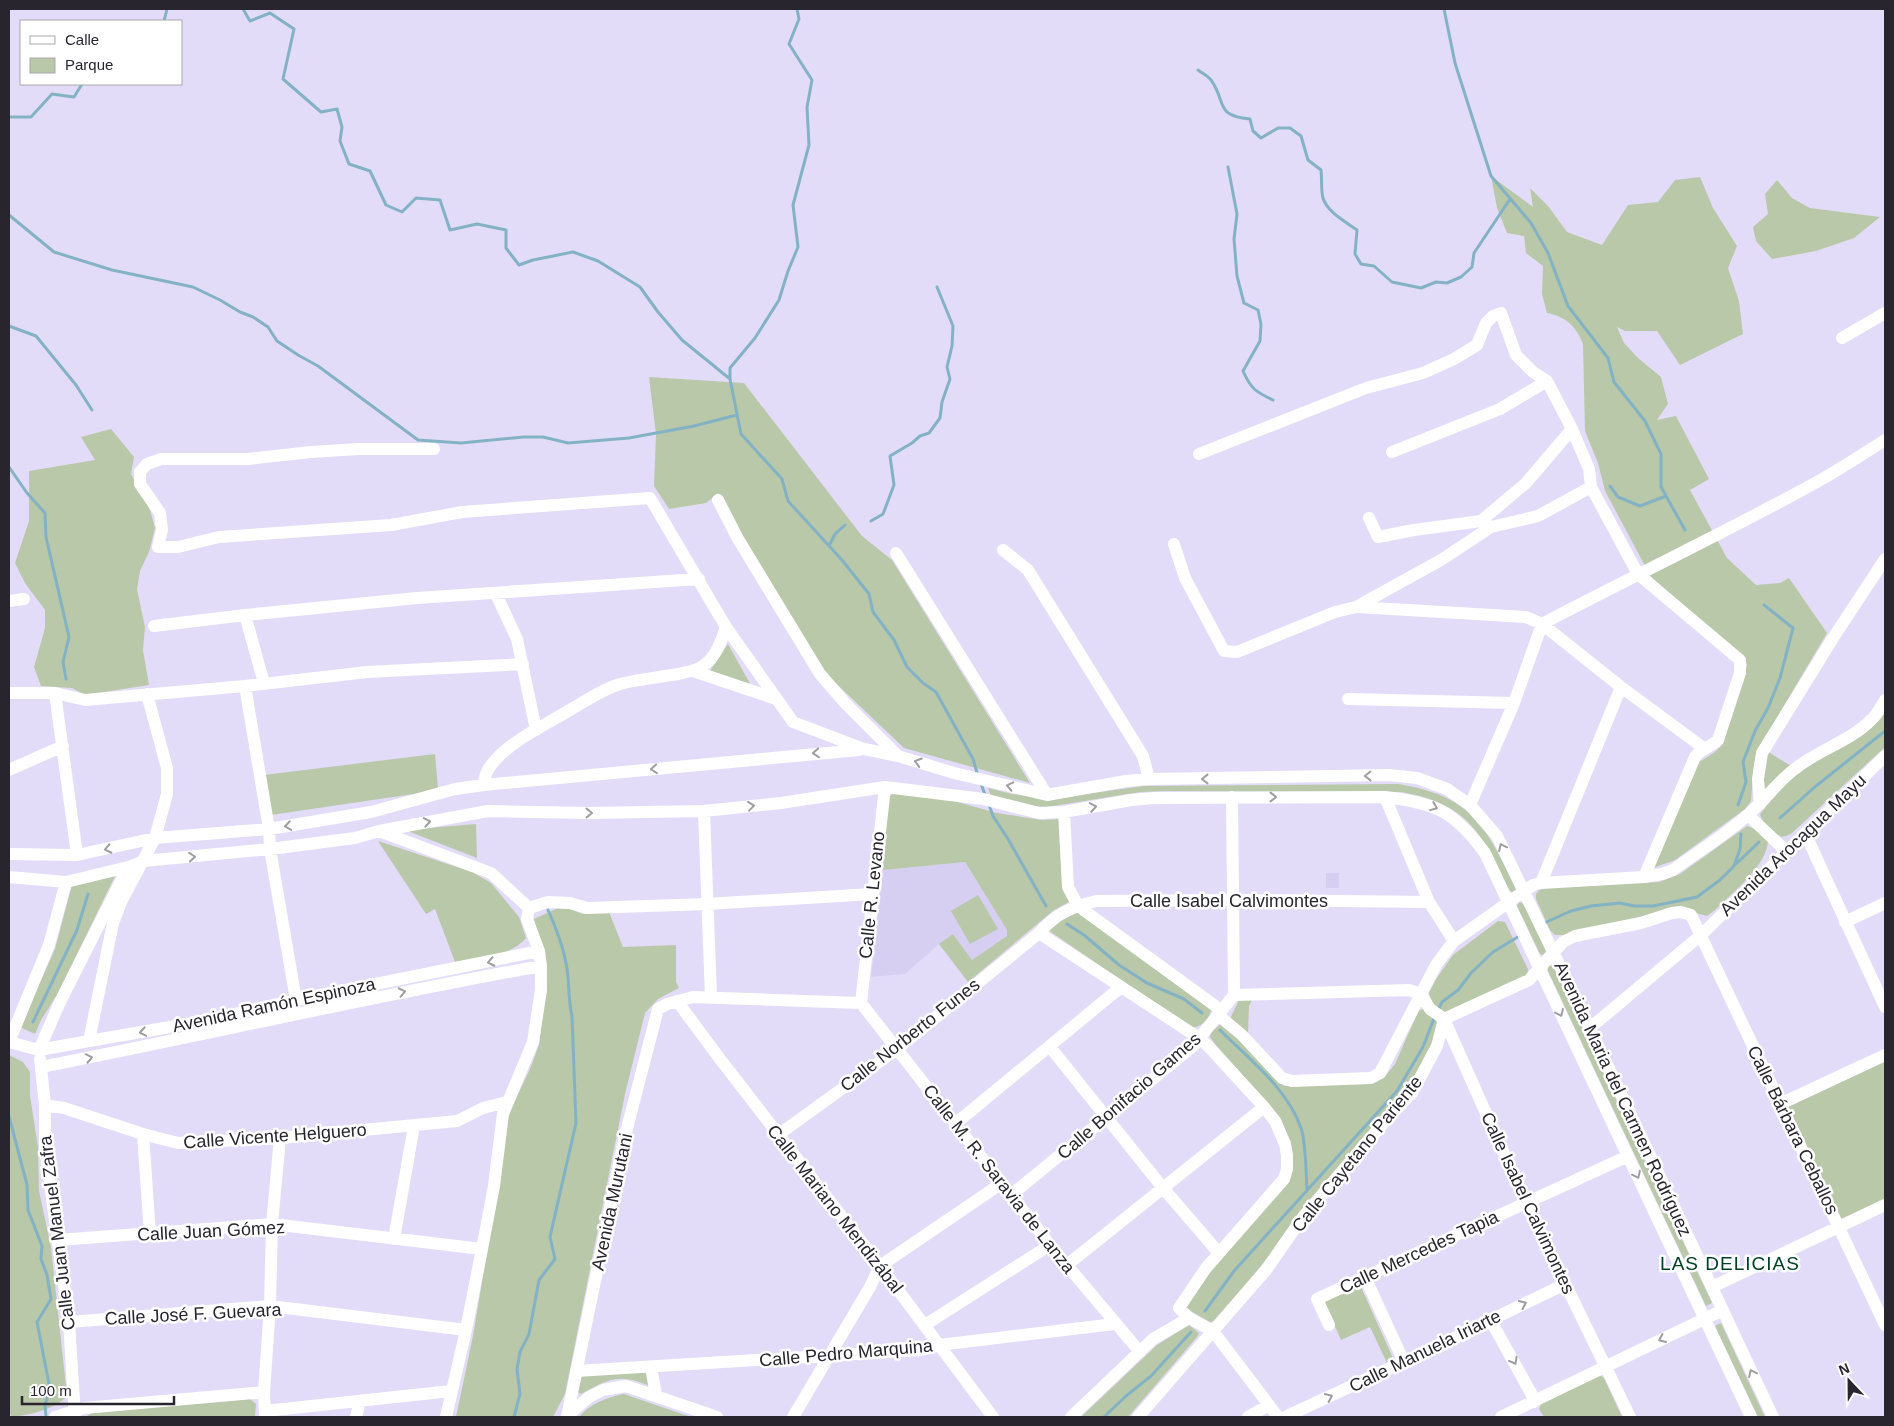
<svg xmlns="http://www.w3.org/2000/svg" width="1894" height="1426" font-family="Helvetica,sans-serif">
<style>
.built{fill:#d7cff1}
.green{fill:#b8c8a9}
.lines{fill:none;stroke-linecap:round;stroke-linejoin:round}
.stream{stroke:#84b2c5;stroke-width:3}
.minor{stroke:#fff;stroke-width:12}
.oneway{stroke:#9e9da1}
.labels{text-anchor:middle;dominant-baseline:central;stroke-width:5;stroke-linejoin:round;paint-order:stroke}
.street-label{font-size:18px;fill:#28252f;stroke:#fff}
.neighbourhood-label{font-size:19px;letter-spacing:1px;fill:#014022;stroke:#fff}
</style>
<rect width="100%" height="100%" fill="#e3dcf8"/>
<!-- built -->
<path class="built" d="M965 862 1007 930V936L972 960 953 934 939 944 905 974 871 977 883 870Z
M1326 873H1339V888H1326Z"/>
<!-- green -->
<path class="green" d="M1491 176 1533 207 1530 188 1548 206 1567 232 1602 245 1628 205 1658 202 1675 180 1700 177 1713 208 1737 246 1728 268 1739 301 1743 334 1680 365 1657 331H1625L1617 327 1624 343 1638 358 1661 377 1668 404 1657 420 1676 416 1709 479 1690 490 1727 558 1756 585 1780 583 1789 578 1827 633 1759 748 1754 764 1751 801 1745 809 1675 860 1653 868 1696 764 1715 752 1723 744 1747 665 1745 658 1651 577 1605 491 1598 463 1585 431 1583 344C1576 326 1566 317 1547 313L1542 294 1543 266 1526 253 1524 236 1507 233 1497 208Z
M1777 180 1792 198 1810 208 1880 217 1854 238 1816 251 1772 259 1756 241 1753 227 1768 214 1765 194Z
M649 377 744 383 862 536 892 560 1030 783 904 748 823 671 718 493 706 503 669 509 654 486 656 434Z
M111 429 134 457 131 474 150 510 155 528 149 552 140 571 137 589 145 627 143 650 149 685 85 695 72 688 41 686 34 667 45 628V610L25 583 15 563 29 521V471L95 460 81 437Z
M728 644 753 689 710 671Z
M1885 708V747L1792 833C1788 835 1784 838 1780 836 1773 833 1761 821 1760 814L1779 791 1797 773Z
M1767 751 1791 766 1766 793 1762 788Z
M435 754 438 788 427 792 271 815 264 775Z
M1398 784C1472 796 1486 826 1516 889L1513 893 1509 890C1481 833 1469 804 1401 792L1163 791 1140 792 1047 807 1029 806 991 796 988 788 1012 794 1049 799 1144 786Z
M893 793 936 796 997 813 1042 820 1060 819 1069 902 1054 910 968 982 939 944 953 934 972 960 1007 936V930L965 862 883 870 887 800Z
M476 824 477 858 405 830Z
M1747 826 1758 830 1768 840C1768 865 1732 893 1715 910L1707 916 1677 908 1564 935H1555L1550 930 1536 899V894L1539 890 1546 888 1659 882 1680 874Z
M378 841 472 872 491 883 519 917 526 938C510 957 478 958 455 962L435 909 426 914Z
M117 872 57 995 41 1020 35 1034 20 1027 55 949 72 885Z
M978 895 998 929 970 944 951 911Z
M1519 902 1524 904 1546 951 1543 955 1540 954 1517 906Z
M558 908 570 909 583 914 609 912 623 947 676 945V982L679 988 658 999 645 1013 625 1094 565 1394 553 1417H456L473 1336 490 1235 507 1117 530 1069 539 1045 546 989 543 952 534 919Z
M1079 912 1211 1010C1209 1020 1201 1027 1191 1028L1048 930 1054 923Z
M1498 921 1505 922 1528 969 1527 977 1445 1013 1432 1005 1429 993 1436 979 1453 955Z
M1551 965 1554 968 1712 1303 1706 1306 1548 971V967Z
M1253 998 1249 1006 1248 1035 1230 1019 1239 1000Z
M1424 1009C1428 1012 1437 1017 1437 1023 1439 1038 1418 1072 1411 1086L1215 1321 1210 1322 1184 1307 1218 1262 1288 1181 1290 1142 1281 1119 1216 1045 1210 1037 1211 1032 1221 1024 1249 1047 1284 1086 1372 1082 1384 1078 1395 1064 1418 1012 1420 1010Z
M9 1055 23 1062 30 1072V1096L38 1147 39 1191 51 1247 67 1396C57 1408 27 1417 11 1416L9 1412Z
M1885 1061V1200L1841 1220 1788 1107Z
M1360 1285 1394 1360 1387 1363 1370 1327 1341 1340 1324 1301Z
M1721 1323 1765 1417H1758L1715 1326Z
M1189 1325 1199 1333 1197 1337 1128 1417H1081L1157 1345Z
M647 1372 648 1385C641 1383 633 1379 625 1379 609 1377 594 1387 581 1394L578 1392 582 1375Z
M1600 1375 1604 1378 1622 1417H1544L1539 1409 1541 1404Z
M624 1394 691 1417H579C589 1404 608 1397 624 1394Z
M250 1399 256 1404 255 1417H85L92 1413Z"/>
<g class="lines">
<!-- stream -->
<path class="stream" d="M243 9 250 21 270 13 294 29 283 79 321 112 337 109 342 127 340 141 349 164 370 171 386 205 402 212 416 198 440 200 450 230 477 224 506 230V248L519 265 533 260 573 252 598 261 640 287 658 312 682 340 730 379
M797 9 799 19 789 44 812 80 807 107 809 145 793 205 798 247 788 271 779 300 755 338 730 368V379L741 434 782 479 788 501 842 560 869 594 873 612 894 640 907 667 923 683 936 692 973 759 978 776
M1444 9 1455 63 1491 176 1531 223 1548 253 1568 306 1608 358 1614 382 1645 421 1661 454V487L1685 530
M164 21 167 9
M1198 70C1202 73 1208 76 1211 80 1227 102 1214 116 1250 119L1253 131 1261 138 1278 128H1290L1301 136 1308 160 1321 170C1322 179 1321 192 1323 198 1327 212 1346 222 1357 230L1355 254 1361 264 1374 266 1392 282 1421 288 1436 282 1447 283 1461 277 1472 267 1474 253 1510 199
M9 117H31L52 94 74 97 82 84
M1228 167 1237 214 1234 239 1237 276 1244 303 1258 310 1261 324 1260 341 1243 371C1251 389 1256 392 1273 400
M9 215 54 252 112 270 193 287 220 300 240 312 253 317 268 327 277 341 298 355 318 366 418 440 461 443 524 437H543L568 443 629 438 694 426 737 415
M9 326 36 336 76 385 92 410
M9 467 27 493 45 513 46 537 69 637 63 662 66 679
M1610 486 1618 497 1640 506 1666 496
M871 521 883 514 894 485 890 456 912 443 920 436 929 433 940 418 942 402 950 379 947 367 952 346 953 326 937 287
M829 546 835 534 845 525
M981 784 986 797
M989 805 993 816 1008 839 1046 906
M1738 805 1746 782 1743 762 1755 731 1768 708 1780 678 1793 628 1764 605
M1780 818 1816 786 1885 731
M1736 864 1759 842
M1067 924 1084 935 1119 965 1147 983 1184 999 1202 1013
M1542 924 1571 911 1591 906 1620 903 1634 906H1653L1697 897 1720 880 1734 866 1740 849 1741 834
M1438 1010 1442 1002 1458 990 1471 973 1493 952 1521 935
M33 1022 77 930 88 894
M1220 1030C1249 1059 1287 1088 1301 1128 1306 1142 1306 1174 1307 1190
M9 1116 27 1185 28 1210 42 1246 41 1259 47 1275 51 1299 37 1322 50 1389 45 1405 46 1417
M1205 1311 1234 1271 1397 1091 1423 1047 1435 1016
M514 1417 520 1394 517 1369 520 1352 529 1334 539 1280 555 1259 550 1237 576 1123 572 1016C569 1003 569 991 568 977 566 954 558 932 548 910
M1104 1417 1126 1396 1151 1376 1191 1332"/>
<!-- minor -->
<path class="minor" d="M1842 338 1885 313
M434 449H359L311 452 248 459H161L147 464 140 472V484L160 513 162 530 158 547H178L219 537 391 525 462 512 650 498 726 627 793 722 864 749 898 756 954 773 1047 795 1126 781 1149 779 1389 775 1417 778 1447 789 1470 805 1497 836 1590 1028 1773 1417
M1392 452 1500 409 1547 381
M1199 454 1366 388 1423 373 1454 359 1477 345 1486 323 1493 316 1501 313 1516 355 1533 372 1547 381 1572 429 1589 469 1591 487 1638 574 1740 660V673L1718 740C1711 747 1700 749 1695 757L1644 877
M718 500 738 539 820 674 846 704 898 756
M1369 518 1378 537 1414 530 1481 521 1491 527
M1481 521 1526 483 1572 429
M1174 544 1185 578 1224 651 1237 652 1335 612 1356 607 1441 560 1491 527 1538 516 1591 487
M1003 550 1028 570 1143 756 1149 779
M896 553 1047 795
M496 594 517 639 536 730
M9 601 24 599
M1357 607 1526 617 1542 624 1621 687 1705 749
M245 615 264 683
M154 626 245 615 417 598 699 579
M693 671 776 699
M245 686 269 829 270 849 296 1000
M9 693H55L85 700 245 686 367 672 523 664
M55 693 77 855
M1348 699 1514 703
M9 770 63 746
M484 785C484 777 486 771 492 764 510 741 545 725 570 710 585 701 600 691 617 685 640 677 685 677 703 666 716 657 721 642 726 627
M1232 797 1234 995
M1385 797 1429 902 1454 941
M1760 804 1758 779 1762 753 1833 638 1885 559
M1470 805 1514 703 1542 624C1633 576 1726 532 1817 482 1840 469 1863 454 1885 440
M704 811 711 997
M1064 812 1068 887 1078 906 1221 1010
M1748 815 1786 851
M379 831 491 873 529 908
M1805 833 1885 1007
M9 854 77 855 155 838 269 829 371 812 455 789 484 785 859 750
M9 877 66 882 128 867 144 861 270 849 355 838 379 831 488 811 589 813 704 811 781 803 885 787 983 799 1039 813 1064 812 1131 800 1155 798 1385 797C1436 803 1454 811 1485 853L1751 1417
M1541 883 1621 687
M1845 922 1885 903
M1039 933 1199 1038 1208 1046 1264 1107 1275 1121 1285 1144 1287 1155V1169L1284 1179 1206 1268 1179 1308 1189 1318 1213 1331 1278 1417
M1421 994 1430 1009 1444 1019 1526 1203 1630 1417
M677 1001 720 1059 880 1266 993 1417
M861 1003 1050 1245 1140 1352
M861 1003 885 787
M1218 1015 1242 1035 1282 1078 1292 1081 1371 1078 1380 1073 1436 965 1447 950 1454 941 1533 885 1541 883 1644 877 1662 874 1673 870C1699 851 1727 834 1750 813 1766 799 1778 781 1796 768 1820 749 1851 741 1872 719 1878 714 1881 706 1885 700
M1444 1019 1529 980 1563 942 1575 936 1641 923 1672 913 1681 912 1691 915 1885 1325
M1590 1028 1701 935 1885 756
M89 1041 113 923 121 902 155 838 167 794V768L147 694
M9 1042 39 1050 89 1041 199 1022 296 1000 539 951
M9 1042 49 945 66 882
M1050 1047 1163 1188 1219 1253
M39 1050 60 1002 128 867
M40 1059 45 1105V1148L69 1322 75 1417
M41 1067C208 1034 374 996 541 966
M1780 1104 1885 1055
M45 1105 64 1108 143 1134 178 1143 280 1138 457 1121 483 1108 507 1102
M955 1124 1121 987
M143 1134 150 1234
M778 1135 897 1049 1039 933C1057 913 1071 907 1096 901L1234 900 1429 902
M1011 1195 1193 1046 1234 995 1409 990 1421 994
M394 1239 414 1126
M58 1240 272 1224 482 1249
M1067 1265 1264 1107
M1365 1277 1404 1362
M1712 1287 1885 1205
M1491 1321 1531 1393 1534 1402
M69 1322 270 1306 466 1330
M925 1325 1050 1245
M1329 1325 1317 1299 1628 1156
M651 1367 656 1395
M576 1371 921 1350 939 1345 1115 1324
M265 1411 451 1391
M567 1416 589 1397 603 1390 626 1386 717 1417
M55 1417 84 1408 264 1392
M265 1417 264 1392 270 1306 272 1224 280 1138
M356 1417 360 1401
M446 1417 466 1330 482 1249 494 1186 503 1114 533 1042 541 990V966L539 951 527 919 529 908 548 902 570 903 587 908 707 904 872 894
M567 1417 624 1140 658 1009 667 1004 693 997 861 1003
M793 1417 870 1287 880 1266 1002 1183
M1071 1417 1153 1339 1189 1318
M1138 1417 1266 1270 1303 1217 1380 1127 1412 1093 1437 1046 1444 1019
M1248 1417 1269 1405
M1285 1417 1491 1321 1503 1314 1565 1284
M1501 1417 1723 1310"/>
</g>
<!-- one-way arrows -->
<defs><path id="oneway-chevron" d="M-2-3.5L2.5 0L-2 3.5" fill="none" stroke-width="1.6" stroke-linecap="round" stroke-linejoin="round" transform="scale(1.25)"/></defs>
<g class="oneway">
<use href="#oneway-chevron" transform="translate(816 753) rotate(175)"/>
<use href="#oneway-chevron" transform="translate(918 762) rotate(-163)"/>
<use href="#oneway-chevron" transform="translate(654 769) rotate(175)"/>
<use href="#oneway-chevron" transform="translate(1368 776) rotate(179)"/>
<use href="#oneway-chevron" transform="translate(1205 779) rotate(180)"/>
<use href="#oneway-chevron" transform="translate(1010 786) rotate(-167)"/>
<use href="#oneway-chevron" transform="translate(1273 797)"/>
<use href="#oneway-chevron" transform="translate(751 806) rotate(-7)"/>
<use href="#oneway-chevron" transform="translate(1093 807) rotate(-10)"/>
<use href="#oneway-chevron" transform="translate(1434 807) rotate(22)"/>
<use href="#oneway-chevron" transform="translate(589 813)"/>
<use href="#oneway-chevron" transform="translate(427 822) rotate(-10)"/>
<use href="#oneway-chevron" transform="translate(288 826) rotate(171)"/>
<use href="#oneway-chevron" transform="translate(1502 847) rotate(-116)"/>
<use href="#oneway-chevron" transform="translate(108 849) rotate(168)"/>
<use href="#oneway-chevron" transform="translate(192 857) rotate(-5)"/>
<use href="#oneway-chevron" transform="translate(491 962) rotate(168)"/>
<use href="#oneway-chevron" transform="translate(402 992) rotate(-12)"/>
<use href="#oneway-chevron" transform="translate(1560 1013) rotate(65)"/>
<use href="#oneway-chevron" transform="translate(143 1032) rotate(170)"/>
<use href="#oneway-chevron" transform="translate(89 1058) rotate(-11)"/>
<use href="#oneway-chevron" transform="translate(1637 1175) rotate(64)"/>
<use href="#oneway-chevron" transform="translate(1523 1304) rotate(-25)"/>
<use href="#oneway-chevron" transform="translate(1662 1339) rotate(155)"/>
<use href="#oneway-chevron" transform="translate(1514 1361) rotate(61)"/>
<use href="#oneway-chevron" transform="translate(1752 1373) rotate(-115)"/>
<use href="#oneway-chevron" transform="translate(1329 1397) rotate(-25)"/>
</g>
<g class="labels">
<!-- street labels -->
<g class="street-label">
<text transform="translate(1793 845) rotate(-44)">Avenida Arocagua Mayu</text>
<text transform="translate(872 895) rotate(-84)">Calle R. Levano</text>
<text x="1229" y="901">Calle Isabel Calvimontes</text>
<text transform="translate(274 1005) rotate(-12)">Avenida Ramón Espinoza</text>
<text transform="translate(910 1035) rotate(-38)">Calle Norberto Funes</text>
<text transform="translate(1129 1096) rotate(-41)">Calle Bonifacio Games</text>
<text transform="translate(1623 1099) rotate(65)">Avenida Maria del Carmen Rodríguez</text>
<text transform="translate(1793 1130) rotate(64)">Calle Bárbara Ceballos</text>
<text transform="translate(275 1136) rotate(-4)">Calle Vicente Helguero</text>
<text transform="translate(1357 1154) rotate(-51)">Calle Cayetano Pariente</text>
<text transform="translate(999 1179) rotate(52)">Calle M. R. Saravia de Lanza</text>
<text transform="translate(612 1202) rotate(-78)">Avenida Murutani</text>
<text transform="translate(1528 1203) rotate(65)">Calle Isabel Calvimontes</text>
<text transform="translate(835 1209) rotate(52)">Calle Mariano Mendizábal</text>
<text transform="translate(211 1231) rotate(-3)">Calle Juan Gómez</text>
<text transform="translate(57 1233) rotate(-97)">Calle Juan Manuel Zafra</text>
<text transform="translate(1419 1252) rotate(-25)">Calle Mercedes Tapia</text>
<text transform="translate(193 1314) rotate(-3)">Calle José F. Guevara</text>
<text transform="translate(1425 1351) rotate(-26)">Calle Manuela Iriarte</text>
<text transform="translate(846 1353) rotate(-5)">Calle Pedro Marquina</text>
</g>
<!-- neighbourhood labels -->
<g class="neighbourhood-label">
<text x="1730" y="1263">LAS DELICIAS</text>
</g>
</g>
<!-- border -->
<rect width="1894" height="1426" fill="none" stroke="#28252f" stroke-width="20"/>
<!-- legend -->
<rect x="20" y="20" width="162" height="65" fill="#ffffff" stroke="#a9a8ac"/>
<rect x="30" y="36" width="25" height="8" fill="#ffffff" stroke="#a9a8ac"/>
<text x="65" y="45" font-size="15" fill="#28252f">Calle</text>
<rect x="30" y="58" width="25" height="15" fill="#b8c8a9" stroke="#a9a8ac"/>
<text x="65" y="70" font-size="15" fill="#28252f">Parque</text>
<!-- north arrow -->
<g transform="translate(1849 1381) rotate(338)" stroke="#ffffff" stroke-width="4" paint-order="stroke">
<path d="M0-4L9 19L0 12L-9 19Z" fill="#28252f"/>
<text y="-8" font-size="14" font-weight="bold" text-anchor="middle" fill="#28252f">N</text>
</g>
<!-- scale -->
<path d="M22 1396v8h152v-8" fill="none" stroke="#28252f" stroke-width="2.5"/>
<text x="30" y="1396" font-size="15" fill="#28252f" stroke="#ffffff" stroke-width="4" paint-order="stroke">100 m</text>
</svg>
